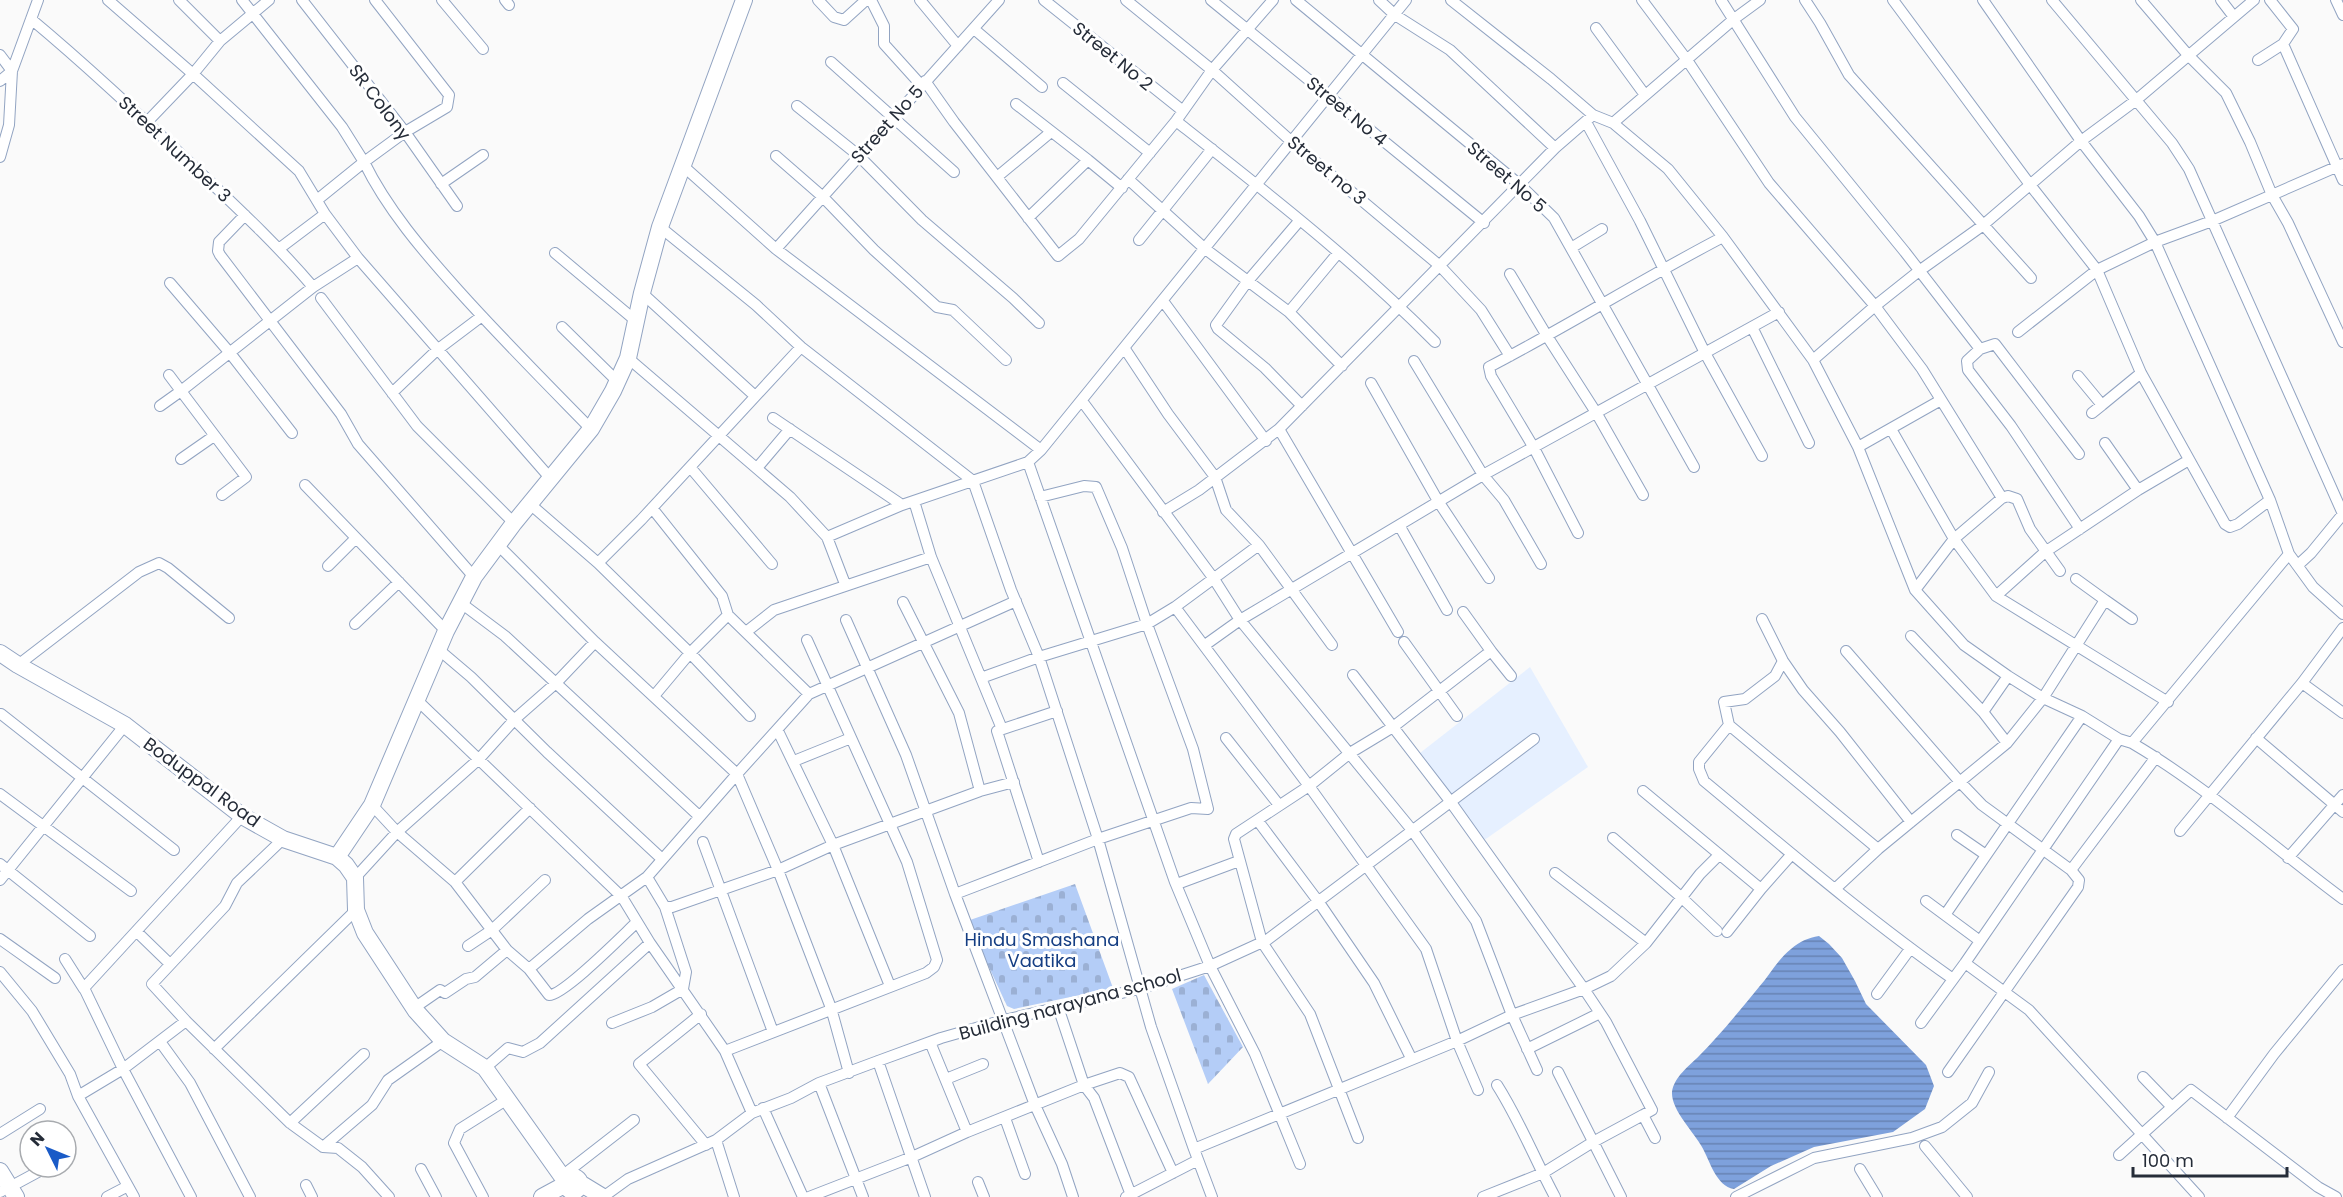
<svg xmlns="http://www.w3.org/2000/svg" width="2343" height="1197" font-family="Poppins,sans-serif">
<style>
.built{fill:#e6f0ff}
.cemetery{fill:url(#cemetery-stones)}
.water{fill:url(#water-rules)}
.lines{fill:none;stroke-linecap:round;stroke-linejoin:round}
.street-casing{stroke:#92a4c2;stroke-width:12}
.secondary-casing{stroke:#92a4c2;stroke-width:18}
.street{stroke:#fff;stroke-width:10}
.secondary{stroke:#fff;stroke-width:16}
.labels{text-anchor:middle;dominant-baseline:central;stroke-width:6;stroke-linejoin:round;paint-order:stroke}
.street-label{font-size:18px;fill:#252c38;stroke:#fff}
.park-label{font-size:18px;fill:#153e83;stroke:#fff}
</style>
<defs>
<pattern id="cemetery-stones" width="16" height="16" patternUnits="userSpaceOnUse" patternTransform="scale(1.5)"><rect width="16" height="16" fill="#b4cdf7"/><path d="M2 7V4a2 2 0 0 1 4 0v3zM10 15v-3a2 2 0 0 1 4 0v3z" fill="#9bb0d4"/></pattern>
<pattern id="water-rules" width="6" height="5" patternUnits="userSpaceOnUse" patternTransform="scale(1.5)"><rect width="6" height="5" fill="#7ea1dc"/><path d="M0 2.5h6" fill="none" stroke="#6783b3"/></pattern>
</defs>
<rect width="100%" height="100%" fill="#fafafa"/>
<!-- built -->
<path class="built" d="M1530 667 1588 767 1483 841 1420 753Z"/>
<!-- cemetery -->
<path class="cemetery" d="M1075 884 1113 988 1014 1009 1007 1006 981 950 970 920Z
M1204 975 1243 1047 1208 1084 1172 989Z"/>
<!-- water -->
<path class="water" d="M1819 936 1829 944 1842 958 1855 981 1866 1004 1926 1065 1934 1086 1925 1109 1893 1132 1814 1147 1771 1166 1734 1189C1716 1186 1710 1161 1702 1147 1694 1132 1671 1110 1672 1092 1674 1077 1689 1066 1699 1056 1720 1035 1740 1010 1759 987 1770 975 1778 959 1791 949 1800 941 1808 938 1819 936Z"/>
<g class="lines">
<!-- street casing -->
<g class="street-casing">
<path id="street" d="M108 0 193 74 299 171 325 214 358 258 551 479
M179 0 220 41
M242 0 342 127 364 162 317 200
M302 0 405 132 457 206
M375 0 449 95 447 107 405 132 364 162C387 209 423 251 458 290 501 338 546 383 591 429
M442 0 483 49
M505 0 509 5
M818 0 834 17 844 20 866 0
M871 0 884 26V44L921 85
M920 0 958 46
M1044 0 1183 111
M1126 0 1212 70 1292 142 1440 266 1481 310 1510 356
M1211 0 1484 223
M1296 0 1520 185 1554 218 1694 467
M1379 0 1395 15 1450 50 1555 148
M1451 0 1551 79 1593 115
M1642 0 1687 60 1769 183 1875 306 1922 369 2002 498 2008 496 2017 499 2030 529 2060 571
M1721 0 1795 117 1905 252 1980 349
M1805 0 1820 23 1849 75 2031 278
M1893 0 2031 186 2097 270 2141 373 2225 524 2230 527 2238 524 2270 500
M1983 0 2081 141 2139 216 2155 242 2270 500 2289 554 2313 587 2343 614
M2052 0 2172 143 2189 169 2343 514
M2141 0 2188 55 2226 93 2250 142 2272 195 2288 223 2343 342
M2221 0 2234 17
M2336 0 2343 15
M31 19C85 64 136 112 187 160 230 201 274 241 313 287
M1596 28 1645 95
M974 29 1042 87
M2283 44 2343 180
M0 55 12 71 9 125 0 157
M2258 60 2283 44 2293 29 2270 0
M831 62 954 172
M0 81 12 71 38 0
M925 81 954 122 1058 256 1079 239 1176 121 1212 70 1273 0
M1063 83 1150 153
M1016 104 1088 160
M797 106 858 155 922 220 1013 298 1039 323
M1176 121C1265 191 1355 261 1435 342
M147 122 193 74 220 41 269 0
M1586 122 1640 221 1705 353 1762 456
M1613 123 1668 169 1723 237 1813 360 1858 447 1915 590 1964 645 2008 676 2043 698 2082 716 2119 739 2132 743
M776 156 823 197 874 250 937 307 953 310 1006 360
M682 165 776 249 1041 450
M997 177 1051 132
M1128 179 1204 248 1289 312 1342 366
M441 184 483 155
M245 215 219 242 218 251 220 255 341 414 358 444 474 577
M1028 218 1088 160 1122 188
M1300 220 1247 282 1216 325 1218 329 1265 368 1302 406
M660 227 756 305 801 347 973 481 1011 590 1039 657 1098 839 1151 1027 1194 1149
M1139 240 1212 149
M280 248 325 214
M1571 248 1602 229
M776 249 999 0
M555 253 636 321
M1510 274 1547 336 1597 414 1643 495
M170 283 230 353 292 433
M642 293 755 396
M321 298 417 426 514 523
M1163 301 1266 441
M1289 312 1338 253
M562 327 617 381
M1752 327 1809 443
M2018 332 2097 270 2155 242 2212 221 2343 164
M1125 349 1168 414 1215 477 1226 510 1259 545
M628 358 790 497 827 537 845 584
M1813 360 1875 306 1919 271 1982 226 2081 141 2135 101 2254 0
M1414 361 1483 475 1504 500 1541 564
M2078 376 2102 405 2141 373
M1371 383 1438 501 1489 578
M392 393 437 350 482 316
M1082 401 1214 579 1240 620 1412 830 1476 921 1512 1015 1537 1070
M160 406 181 391 169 375
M2092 413 2102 405
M773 418 902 505
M1279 429 1398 632
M1891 429 1954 539 1996 596 2168 702
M2105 443 2138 490
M1858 447 1941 400
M2079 454 1995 344 1980 349 1967 361 1968 370 2011 426 2080 529
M181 459 214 436
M1028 462 1175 882 1210 966 1255 1054 1300 1164
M690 467 772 564
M757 468 790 429
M305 485 446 631
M222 495 246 477 181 391 313 287 358 258
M1040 497 1084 486 1096 487 1122 548 1147 624 1175 607 1259 545 1332 645
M914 501 931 557 1002 729
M530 504 598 563 641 520 801 347
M652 508 722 596 728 615 690 653 654 696
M1163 512 1199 490 1279 429 1555 148 1593 115 1613 123 1734 19 1760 0
M1399 525 1447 610
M1578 533 1534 448 1491 376 1489 367C1568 326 1644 278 1723 237
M827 537 902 505 1028 462 1041 450 1406 0
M498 545 595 642 737 774 647 877 588 919 529 969
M2289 554 2132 743C2207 787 2273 847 2343 899
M598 563 690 653 750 716
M2298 565 2311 553 2343 514
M328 566 356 538
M1915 590 1954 539 2002 498
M1996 596 2045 552 2138 490 2189 460
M2105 600 2132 619
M903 602 959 713 980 791
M461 603 505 636 699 816
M1175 607 1309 786 1426 949 1457 1041 1478 1090
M728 615 809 694
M1762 619 1783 661 1803 690 1840 732 1911 822
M846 620 906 755 955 894
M355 624 399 582
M746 632 774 610 931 557
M1911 636 1983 712 2008 676
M1404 642 1457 716
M1205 645 1240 620 1483 475 1779 312
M438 649 471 677 547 752 662 859
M1491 651 1511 676
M1846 651 1960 782 1982 805 2071 870
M1783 661 1775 676 1745 699 1724 702 1729 725 1878 849
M18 665 139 572 159 563 168 568 229 618
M1353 675 1450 801 1584 989 1606 1022 1652 1110 1643 1115
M981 678 1039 657 1147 624 1193 749 1208 809 1191 808 1098 839 955 894 1035 1105 1062 1164 1073 1197
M2302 683 2343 713
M418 701 622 897 650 943 725 1051 752 1113
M1983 712 2007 743
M1 714 174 850
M1729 725 1699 762V769L1704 781C1786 849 1866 918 1953 979
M778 731 833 845 890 986
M1226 738 1279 805
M2256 738 2343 812
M794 761 851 738
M1643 791 1761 889 1792 854
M0 794 131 891
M372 805 397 832 455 882 507 950 529 969 549 995C564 995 623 935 637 922
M1258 821 1318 901 1374 983 1411 1058
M2180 831 2302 683 2343 628
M1957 835 1986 855
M1613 838 1681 897 1717 931
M283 839 237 883 225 906 152 984 186 1021 290 1123 323 1147 338 1148 362 1167 389 1197
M703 842 773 1032
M2288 858 2343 795
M1039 862 997 731 1057 711
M0 864 90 936
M1555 873 1646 943
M647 877 665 907H672L778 870 833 845 980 791 1014 782
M355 878 397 832 479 759 515 719 556 683 595 642
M0 880 125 725
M455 882 530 808
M1177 884 1239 861
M1835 889 1878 849 2007 743 2043 698 2105 600 2076 579
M1926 901 1980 941
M1945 915 2082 716
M137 932 170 964
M1727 932 1761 889
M0 939 55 978
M468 946 492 930 545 880
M65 959 84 989
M1965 963 2029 1010 2199 1197
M0 972 32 1011 70 1074 78 1096 134 1197
M1877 994 1910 949
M1058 1007 1084 1085 1120 1073 1129 1077 1173 1173
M414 1008 440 990 445 993 466 979 475 977 507 950
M701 1014 639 1064 706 1145
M612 1023 652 1007 683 989 686 972 665 907
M1921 1023 1965 963 2119 739
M930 1042 967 1132
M161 1043 190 1083 250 1197
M214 1049 356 910
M1527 1049 1600 1013
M725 1051 926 973 934 967 937 960 907 862 807 640
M878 1061 925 1197
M485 1068 508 1048 523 1052 540 1043 650 943
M1558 1072 1621 1197
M1948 1072 2078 887 2079 880 2071 870 2156 757
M849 1073 831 1008 778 870 737 774 809 694 1016 601
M2143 1077 2171 1106
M946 1079 983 1064
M819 1083 863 1197
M1497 1085C1520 1121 1535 1160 1555 1197
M78 1096 123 1069 186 1021
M763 1108 803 1197
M1005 1118 1025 1174
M2227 1118 2274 1054 2343 970
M290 1123 364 1054
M0 1134 40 1109
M1358 1138 1310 1014 1262 942 1234 839 1236 834 1309 786 1350 753 1393 727 1491 651 1463 612
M716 1140 734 1197
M1925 1146 1967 1197
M323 1147 372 1105 388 1080 443 1041
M2119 1155 2191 1090 2318 1187 2336 1197
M421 1169 436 1197
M1860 1169 1877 1197
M562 1176 634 1120
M978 1182 984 1197
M306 1185 312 1197
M10 1187 47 1167
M0 1192 2 1191
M107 1197 128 1186
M191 1197 123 1069 84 988 242 816
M483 1197 454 1143 460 1129 506 1100
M603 1197 628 1179 716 1140 752 1113 791 1098 819 1083 878 1061 941 1038 1004 1020 1139 989 1210 966 1267 940 1534 739
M809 1197 912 1157 967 1132 1084 1085 1094 1098 1131 1195
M1126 1197 1198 1160
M1212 1197 1194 1149 1457 1041 1512 1015 1584 989 1611 976 1646 943 1700 874 1719 855
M1483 1197 1543 1173 1593 1142 1643 1115 1655 1138
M1736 1197 1814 1158 1912 1138 1942 1127 1972 1103 1989 1072"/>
</g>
<!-- secondary casing -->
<g class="secondary-casing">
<path id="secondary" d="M0 653 18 665 125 725 242 816 283 839 337 857 346 865 355 878 356 910 365 933 416 1011 443 1041 485 1068 566 1182
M337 857 372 805 446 631 474 577 514 523 591 429 613 391 628 358 642 293 660 227 744 0
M0 1171 16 1197
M566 1184a7 7 0 1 1 14 0a7 7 0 1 1-14 0Z
M580 1183 603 1197
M542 1197 566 1184"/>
</g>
<!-- street -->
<use href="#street" class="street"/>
<!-- secondary -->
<use href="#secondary" class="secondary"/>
</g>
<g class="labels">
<!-- street labels -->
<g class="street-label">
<text transform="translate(1113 56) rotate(39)">Street No 2</text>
<text transform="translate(380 102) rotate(53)">SR Colony</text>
<text transform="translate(1347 111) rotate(39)">Street No 4</text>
<text transform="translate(887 124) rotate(-48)">Street No 5</text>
<text transform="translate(175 149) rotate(43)">Street Number 3</text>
<text transform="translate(1327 170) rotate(40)">Street no 3</text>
<text transform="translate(1507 177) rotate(41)">Street No 5</text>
<text transform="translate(202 782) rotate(36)">Boduppal Road</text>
<text transform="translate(1070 1004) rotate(-15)">Building narayana school</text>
</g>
<!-- park labels -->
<g class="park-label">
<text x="1042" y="939">Hindu Smashana<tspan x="1042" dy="21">Vaatika</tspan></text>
</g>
</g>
<!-- north arrow -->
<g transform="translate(48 1149) rotate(313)"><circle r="28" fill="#ffffff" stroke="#a8abaf" stroke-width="1.5"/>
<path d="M0-4.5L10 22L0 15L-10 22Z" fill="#1a5bc7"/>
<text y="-9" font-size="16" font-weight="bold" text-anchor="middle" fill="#252c38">N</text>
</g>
<!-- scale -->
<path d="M2133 1167v9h154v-9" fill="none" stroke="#252c38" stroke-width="3"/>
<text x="2142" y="1167" font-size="18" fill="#252c38" stroke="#ffffff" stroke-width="4.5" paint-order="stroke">100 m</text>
</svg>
